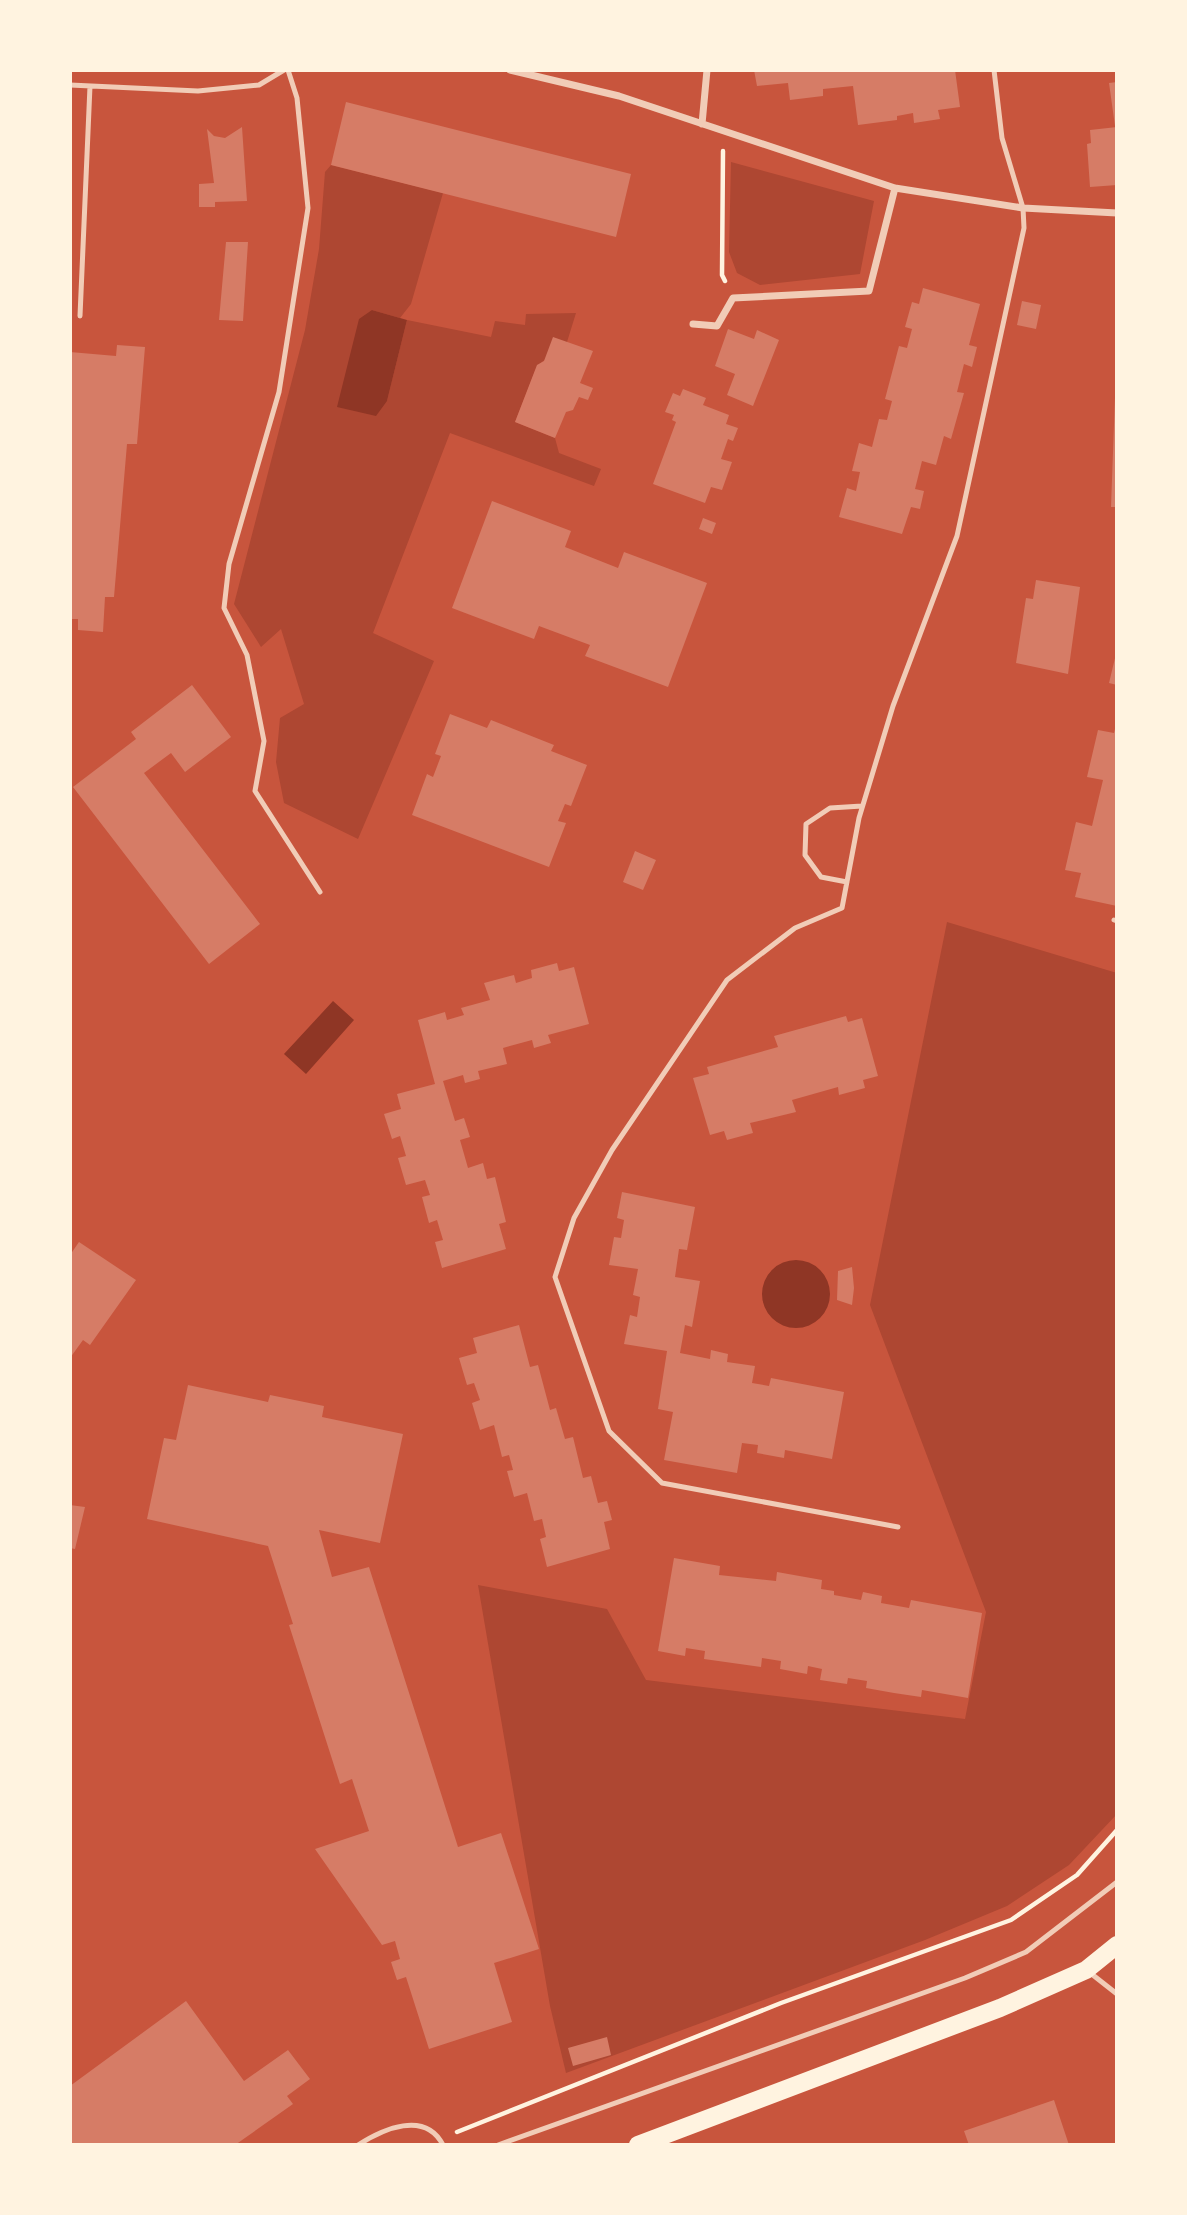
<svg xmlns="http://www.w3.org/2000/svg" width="1187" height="2215" font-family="Inter,sans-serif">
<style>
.green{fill:#ae4732}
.water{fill:#8f3625}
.building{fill:#d67c66}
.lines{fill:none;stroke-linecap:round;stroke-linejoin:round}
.path{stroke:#fff3e0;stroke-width:4.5}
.service{stroke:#f1ccb7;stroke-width:5}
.minor{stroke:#f1ccb7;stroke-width:7}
.primary{stroke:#fff3e0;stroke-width:18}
</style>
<rect width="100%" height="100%" fill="#c8553d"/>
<!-- green -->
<path class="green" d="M731 162 874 201 860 274 760 285 737 273 729 252Z
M331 165 443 193 411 304 400 318 372 310 387 401 407 320 491 337 495 321 525 325 526 314 576 313 567 342 537 366 515 422 555 438 559 453 601 469 594 486 450 433 373 633 434 661 358 839 284 803 276 762 280 718 304 704 281 629 261 647 234 604 305 330 319 249 325 172Z
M947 922 1117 973V1814L1069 1865 1007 1906 925 1940 566 2073 550 2006 478 1585 607 1609 646 1680 965 1719 986 1612 870 1305Z"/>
<!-- water -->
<path class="water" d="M372 310 407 320 387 401 376 416 337 407 359 319Z
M333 1001 354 1020 306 1074 284 1054Z
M762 1294a34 34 0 1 1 68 0a34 34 0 1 1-68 0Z"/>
<!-- building -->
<path class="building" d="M754 70H955L960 107 938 110 940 119 914 123 913 113 897 116V120L858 125 853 86 823 89V96L790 100 788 83 757 86Z
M1117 82V126H1115L1109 83Z
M346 102 631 174 616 237 331 165Z
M242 127 247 201 215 202V207H199V184L214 183 207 129 214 136 225 138Z
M1117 127V185L1090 187 1087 144 1091 143 1090 130Z
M226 242H248L243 321 219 320Z
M923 288 980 304 969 345 977 347 972 367 964 364 957 392 964 393 951 439 944 436 936 465 922 461 915 489 924 491 920 509 911 507 902 534 839 517 847 488 856 491 860 472 852 471 859 443 872 447 879 419 887 420 892 401 885 399 899 346 907 348 912 329 905 327 912 302 919 304Z
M1022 301 1041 305 1036 329 1017 325Z
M728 329 754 339 757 330 779 340 753 406 727 395 735 374 715 366Z
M553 337 593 351 580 383 593 388 588 400 579 397 573 410 566 412 555 438 515 422 537 365 544 361Z
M117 345 145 347 137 444H127L114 597H105L103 632 78 630V619H70V352L116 356Z
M683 389 706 398 703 405 729 415 726 424 738 428 733 441 728 439 721 459 732 462 722 490 711 487 705 503 653 484 676 422 672 420 674 415 665 412 673 393 680 396Z
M1115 397H1117V507H1111Z
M492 501 571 531 565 547 618 568 624 552 707 583 668 687 585 656 590 645 539 626 534 639 452 608Z
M703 518 716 523 712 534 699 529Z
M1036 580 1080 587 1068 674 1016 663 1026 598 1033 599Z
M1116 654H1117V685L1109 683Z
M192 685 231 737 185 772 171 753 144 773 260 924 209 964 73 787 136 739 131 732Z
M450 714 487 728 491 720 554 745 551 751 587 765 571 806 565 804 558 821 566 823 549 867 412 815 427 774 433 777 441 756 435 754Z
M1116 725H1117V906L1075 897 1081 873 1065 870 1076 822 1092 826 1103 780 1087 777 1098 730 1114 733Z
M635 851 656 860 643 890 623 882Z
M557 963 559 971 574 967 589 1024 548 1035 551 1043 534 1048 532 1040 503 1048 507 1064 478 1071 480 1079 465 1083 463 1075 443 1081 455 1121 464 1118 470 1137 460 1140 468 1168 483 1163 487 1179 495 1177 506 1222 499 1224 506 1249 442 1268 435 1242 443 1240 437 1220 429 1223 422 1197 430 1195 425 1180 406 1185 398 1158 406 1156 400 1136 392 1139 384 1114 401 1109 397 1094 435 1084 418 1020 445 1012 447 1020 464 1015 461 1008 490 1000 484 983 514 975 516 983 532 978 531 970Z
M846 1016 848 1022 862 1018 878 1076 863 1080 865 1088 839 1095 838 1087 792 1100 796 1112 750 1123 753 1133 727 1140 724 1131 710 1135 693 1078 709 1074 707 1067 778 1047 774 1036Z
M622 1192 695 1207 687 1250 679 1249 675 1277 700 1281 692 1327 685 1325 680 1353 710 1359 711 1350 728 1354 727 1362 755 1366 752 1383 769 1386 771 1378 844 1392 832 1459 785 1450 784 1458 757 1453 758 1445 742 1443 737 1473 664 1460 673 1412 658 1409 667 1351 624 1344 630 1315 637 1317 640 1297 633 1295 638 1269 609 1265 614 1237 621 1238 624 1220 617 1218Z
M79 1242 136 1280 90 1345 83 1340 70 1358V1255Z
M852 1267 854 1288 852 1305 837 1300 838 1271Z
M519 1325 530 1367 538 1365 550 1410 556 1408 565 1439 573 1437 583 1478 591 1476 598 1503 607 1501 612 1520 604 1522 610 1549 547 1567 540 1539 546 1537 542 1519 534 1521 527 1493 514 1497 507 1471 513 1470 509 1455 502 1457 494 1425 480 1430 472 1403 480 1400 474 1383 467 1385 459 1358 477 1353 473 1338Z
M188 1385 268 1402 270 1395 324 1406 322 1417 403 1434 380 1543 319 1530 332 1577 369 1567 458 1847 501 1833 539 1949 494 1963 512 2022 429 2049 406 1977 397 1980 391 1962 400 1959 395 1941 382 1945 315 1849 369 1831 352 1779 340 1784 289 1625 293 1624 268 1546 147 1519 164 1438 176 1440Z
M70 1505 85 1507 75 1549 70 1548Z
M674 1558 720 1566 719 1575 776 1581 777 1572 822 1580 821 1589 834 1591V1595L861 1600 863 1592 882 1596 881 1603 909 1608 911 1600 982 1613 968 1698 922 1690 921 1697 894 1693 866 1688 867 1681 848 1678 847 1684 820 1680 822 1669 808 1666 807 1674 780 1669 781 1661 762 1658 761 1667 704 1659 705 1651 686 1648 685 1656 658 1651Z
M186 2001 244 2081 288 2050 310 2079 287 2096 293 2104 235 2145H70V2086Z
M607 2037 611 2055 573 2066 568 2048Z
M1054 2100 1069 2145H969L964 2131Z"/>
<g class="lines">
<!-- path -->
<path class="path" d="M723 151 722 275 725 281
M457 2132 781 2003 1011 1920 1077 1875 1117 1830"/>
<!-- service -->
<path class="service" d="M288 70 297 98 308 208 279 392 229 564 224 608 247 655 264 741 255 791 320 892
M70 85 198 91 259 85 284 70
M80 316 90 86
M847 882 821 877 805 855 806 824 830 808 862 806
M1114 920 1117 921
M898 1527 662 1483 609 1431 555 1277 574 1218 612 1150 727 980 795 928 842 908 859 818 893 706 957 536 1024 228 1023 208 1002 138 994 70
M1089 1972 1117 1994
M358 2145C383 2129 425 2110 443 2145
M498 2145 965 1978 1026 1952 1117 1882"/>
<!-- minor -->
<path class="minor" d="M510 70 619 96 895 188 1023 208 1117 213
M702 124 707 70
M693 324 717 326 733 298 869 291 895 188"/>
<!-- primary -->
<path class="primary" d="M638 2145 1000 2008 1086 1970 1117 1945"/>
</g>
<!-- border -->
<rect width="1187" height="2215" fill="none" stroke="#fff3e0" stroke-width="144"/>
</svg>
